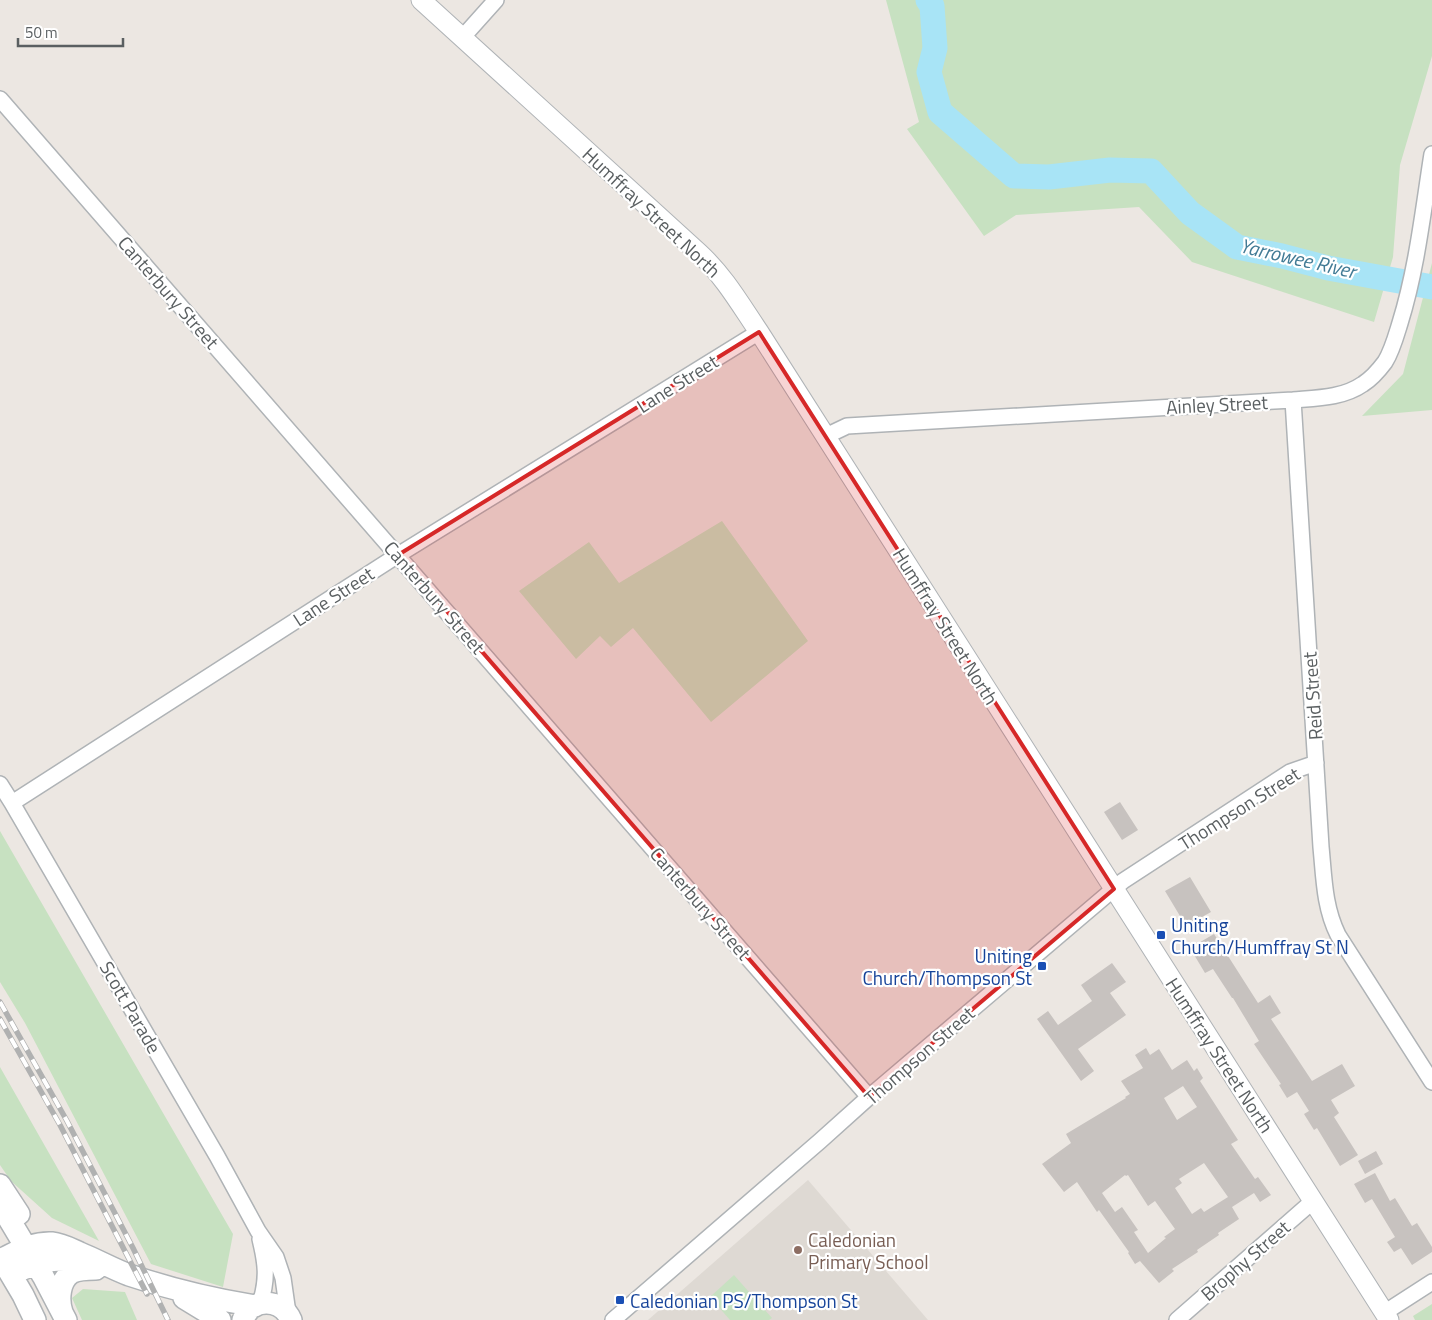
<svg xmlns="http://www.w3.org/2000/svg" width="1432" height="1320" font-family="'Titillium Web',sans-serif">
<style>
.education{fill:#ded9d3}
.green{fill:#c7e1c1}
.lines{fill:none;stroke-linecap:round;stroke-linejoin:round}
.river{stroke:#a8e4f6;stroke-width:25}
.building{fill:#c7c2bf;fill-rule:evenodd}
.minor-casing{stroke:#afb3b6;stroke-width:18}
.tertiary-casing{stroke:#afb3b6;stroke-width:21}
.secondary-casing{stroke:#afb3b6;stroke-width:24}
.minor{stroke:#fff;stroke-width:15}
.tertiary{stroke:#fff;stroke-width:19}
.secondary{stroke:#fff;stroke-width:21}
.rail-casing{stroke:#b0b1b1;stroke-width:5.5}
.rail{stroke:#fff;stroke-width:4;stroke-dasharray:11;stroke-linecap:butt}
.marked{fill:#d62828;fill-opacity:0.2;stroke:#d62828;stroke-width:4;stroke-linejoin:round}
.transit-dot{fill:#1a4fb4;stroke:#fff;stroke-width:2}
.education-dot{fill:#8d6e63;stroke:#fff;stroke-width:2}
.labels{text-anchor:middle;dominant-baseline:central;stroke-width:4.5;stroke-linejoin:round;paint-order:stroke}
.street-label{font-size:19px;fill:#5a5f61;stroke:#fff}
.transit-label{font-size:19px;fill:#164399;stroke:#fff;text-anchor:start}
.education-label{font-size:19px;fill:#785e54;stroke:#fff;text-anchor:start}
.water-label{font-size:20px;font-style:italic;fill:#427b95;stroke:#fff}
</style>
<rect width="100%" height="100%" fill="#ece7e2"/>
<!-- education -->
<path class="education" d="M808 1180 928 1320H648Z"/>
<!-- green -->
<path class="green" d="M886 0H1432V56L1400 165 1393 257 1374 322 1192 262 1139 207 1016 215 984 236 907 129 919 122Z
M1432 263V410L1362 416 1403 374Z
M722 521 808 641 711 722 633 628 611 647 600 636 576 659 519 591 589 542 619 583Z
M0 831 233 1234 223 1287 151 1264 25 1023 0 982Z
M0 1067 99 1241 52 1218 11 1181 0 1165Z
M734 1275 772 1318 769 1320H730L710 1297Z
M83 1289 125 1292 137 1320H82L72 1298Z
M1432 1304V1320H1415L1413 1316Z"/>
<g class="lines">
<!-- river -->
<path class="river" d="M928 0 932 6 935 48 929 72 940 112 1014 176 1049 177 1110 170 1151 171 1190 213 1237 247 1282 256 1328 268 1432 287"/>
</g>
<!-- building -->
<path class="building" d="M1120 802 1138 830 1122 840 1104 812Z
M1190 877 1211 912 1186 926 1165 891Z
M1214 934 1258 1003 1270 995 1281 1013 1271 1019 1312 1081 1342 1064 1355 1086 1331 1100 1339 1113 1334 1117 1358 1155 1340 1166 1317 1128 1314 1130 1304 1114 1309 1111 1297 1092 1287 1098 1279 1085 1281 1084 1254 1044 1259 1041 1233 998H1232L1213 969 1205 973 1190 948Z
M1112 963 1126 982 1110 993 1126 1015 1078 1049 1094 1071 1081 1081 1037 1019 1048 1011 1058 1025 1092 1001 1081 985Z
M1146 1048 1150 1055 1159 1049 1172 1070 1187 1060 1194 1071 1197 1068 1203 1078 1200 1081 1238 1140 1231 1144 1255 1179 1258 1177 1271 1195 1260 1202 1254 1193 1232 1207 1239 1219 1218 1233 1219 1235 1197 1250 1198 1252 1172 1269 1174 1271 1159 1283 1140 1261 1135 1264 1128 1253 1129 1252 1099 1210 1097 1212 1077 1182 1064 1192 1042 1164 1071 1143 1066 1134 1126 1098 1125 1097 1130 1094 1121 1081 1143 1068 1135 1055ZM1183 1086 1197 1107 1177 1120 1164 1098ZM1204 1163 1228 1197 1204 1212 1201 1208 1192 1214 1175 1188 1182 1183 1179 1179ZM1125 1175 1126 1176 1128 1175 1148 1206 1155 1201 1175 1229 1164 1237 1166 1238 1148 1253 1134 1232 1138 1230 1122 1207 1115 1212 1102 1193Z
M1376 1151 1383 1164 1365 1174 1358 1161Z
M1375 1173 1390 1201 1395 1198 1412 1226 1417 1223 1432 1247V1252L1412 1265 1401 1248 1394 1252 1387 1242 1395 1237 1372 1199 1365 1203 1354 1184Z"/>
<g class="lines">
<!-- minor casing -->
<g class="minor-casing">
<path id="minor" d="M462 38 496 0
M0 99 869 1097
M1293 400 1321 847C1324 877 1324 907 1338 935L1432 1082
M826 436 847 426 1293 400C1317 398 1343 398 1363 384 1371 379 1379 370 1385 362 1392 351 1396 336 1400 323 1417 268 1423 211 1432 154
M0 784 12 803 217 1156 258 1231 276 1257 283 1278 288 1313
M12 803 398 555 759 332
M260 1239C266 1264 268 1278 260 1304
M1384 1313 1432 1282
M613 1320 820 1141 869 1097 1123 881 1290 772 1316 763
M1177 1320 1313 1201"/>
</g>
<!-- tertiary casing -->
<g class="tertiary-casing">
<path id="tertiary" d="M421 0 699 253C724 276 740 304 759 332L1389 1320"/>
</g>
<!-- secondary casing -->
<g class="secondary-casing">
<path id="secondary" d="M0 1185 19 1214
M0 1204 43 1276 66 1320
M2 1259C19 1251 32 1242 52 1243 62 1244 71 1249 80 1253 97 1260 113 1269 129 1275 170 1289 212 1299 255 1306
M4 1263 23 1295 35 1320
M11 1274C41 1261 56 1255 88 1266
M184 1298 220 1320
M62 1312C58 1300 59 1281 71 1273 78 1269 87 1269 96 1269
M243 1320C251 1297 282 1298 291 1320"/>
</g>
<!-- minor -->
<use href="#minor" class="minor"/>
<!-- tertiary -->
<use href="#tertiary" class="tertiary"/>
<!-- secondary -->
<use href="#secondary" class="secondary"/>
<!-- rail casing -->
<g class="rail-casing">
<path id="rail" d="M0 1002 67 1121 133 1248 168 1320
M0 1019 60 1125 147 1294"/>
</g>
<!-- rail -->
<use href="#rail" class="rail"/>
</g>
<!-- marked area -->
<path class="marked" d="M759 332 1114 889 869 1097 398 555Z"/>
<!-- markers -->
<g class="transit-dot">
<rect x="1156" y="930" width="10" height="10" rx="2.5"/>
<rect x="1037" y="961" width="10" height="10" rx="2.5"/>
<rect x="615" y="1295" width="10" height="10" rx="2.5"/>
</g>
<circle class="education-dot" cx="798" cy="1250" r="5"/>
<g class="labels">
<!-- street labels -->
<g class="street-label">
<text transform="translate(652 212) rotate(43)">Humffray Street North</text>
<text transform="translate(169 292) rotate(49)">Canterbury Street</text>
<text transform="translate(677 383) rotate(-32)">Lane Street</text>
<text transform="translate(1217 404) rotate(-3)">Ainley Street</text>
<text transform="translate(333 596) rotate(-33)">Lane Street</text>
<text transform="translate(435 597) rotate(49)">Canterbury Street</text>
<text transform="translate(946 626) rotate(58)">Humffray Street North</text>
<text transform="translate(1312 696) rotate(-94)">Reid Street</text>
<text transform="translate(1239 808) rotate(-32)">Thompson Street</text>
<text transform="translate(701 903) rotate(49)">Canterbury Street</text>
<text transform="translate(131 1007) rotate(60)">Scott Parade</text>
<text transform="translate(919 1055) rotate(-41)">Thompson Street</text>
<text transform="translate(1220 1055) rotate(57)">Humffray Street North</text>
<text transform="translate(1245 1260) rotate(-41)">Brophy Street</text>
</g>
<!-- transit labels -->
<g class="transit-label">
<text x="1171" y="924">Uniting<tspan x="1171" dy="22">Church/Humffray St N</tspan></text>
<text x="1032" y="955" text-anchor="end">Uniting<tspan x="1032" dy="22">Church/Thompson St</tspan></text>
<text x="630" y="1300">Caledonian PS/Thompson St</text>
</g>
<!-- education labels -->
<g class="education-label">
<text x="808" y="1239">Caledonian<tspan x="808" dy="22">Primary School</tspan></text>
</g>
<!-- water labels -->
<g class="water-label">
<text transform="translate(1298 258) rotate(13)">Yarrowee River</text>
</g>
</g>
<!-- scale -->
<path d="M18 38v8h105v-8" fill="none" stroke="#5a5f61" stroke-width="2.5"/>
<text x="25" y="38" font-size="15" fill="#5a5f61" stroke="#ffffff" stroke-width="4" paint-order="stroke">50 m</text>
</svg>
